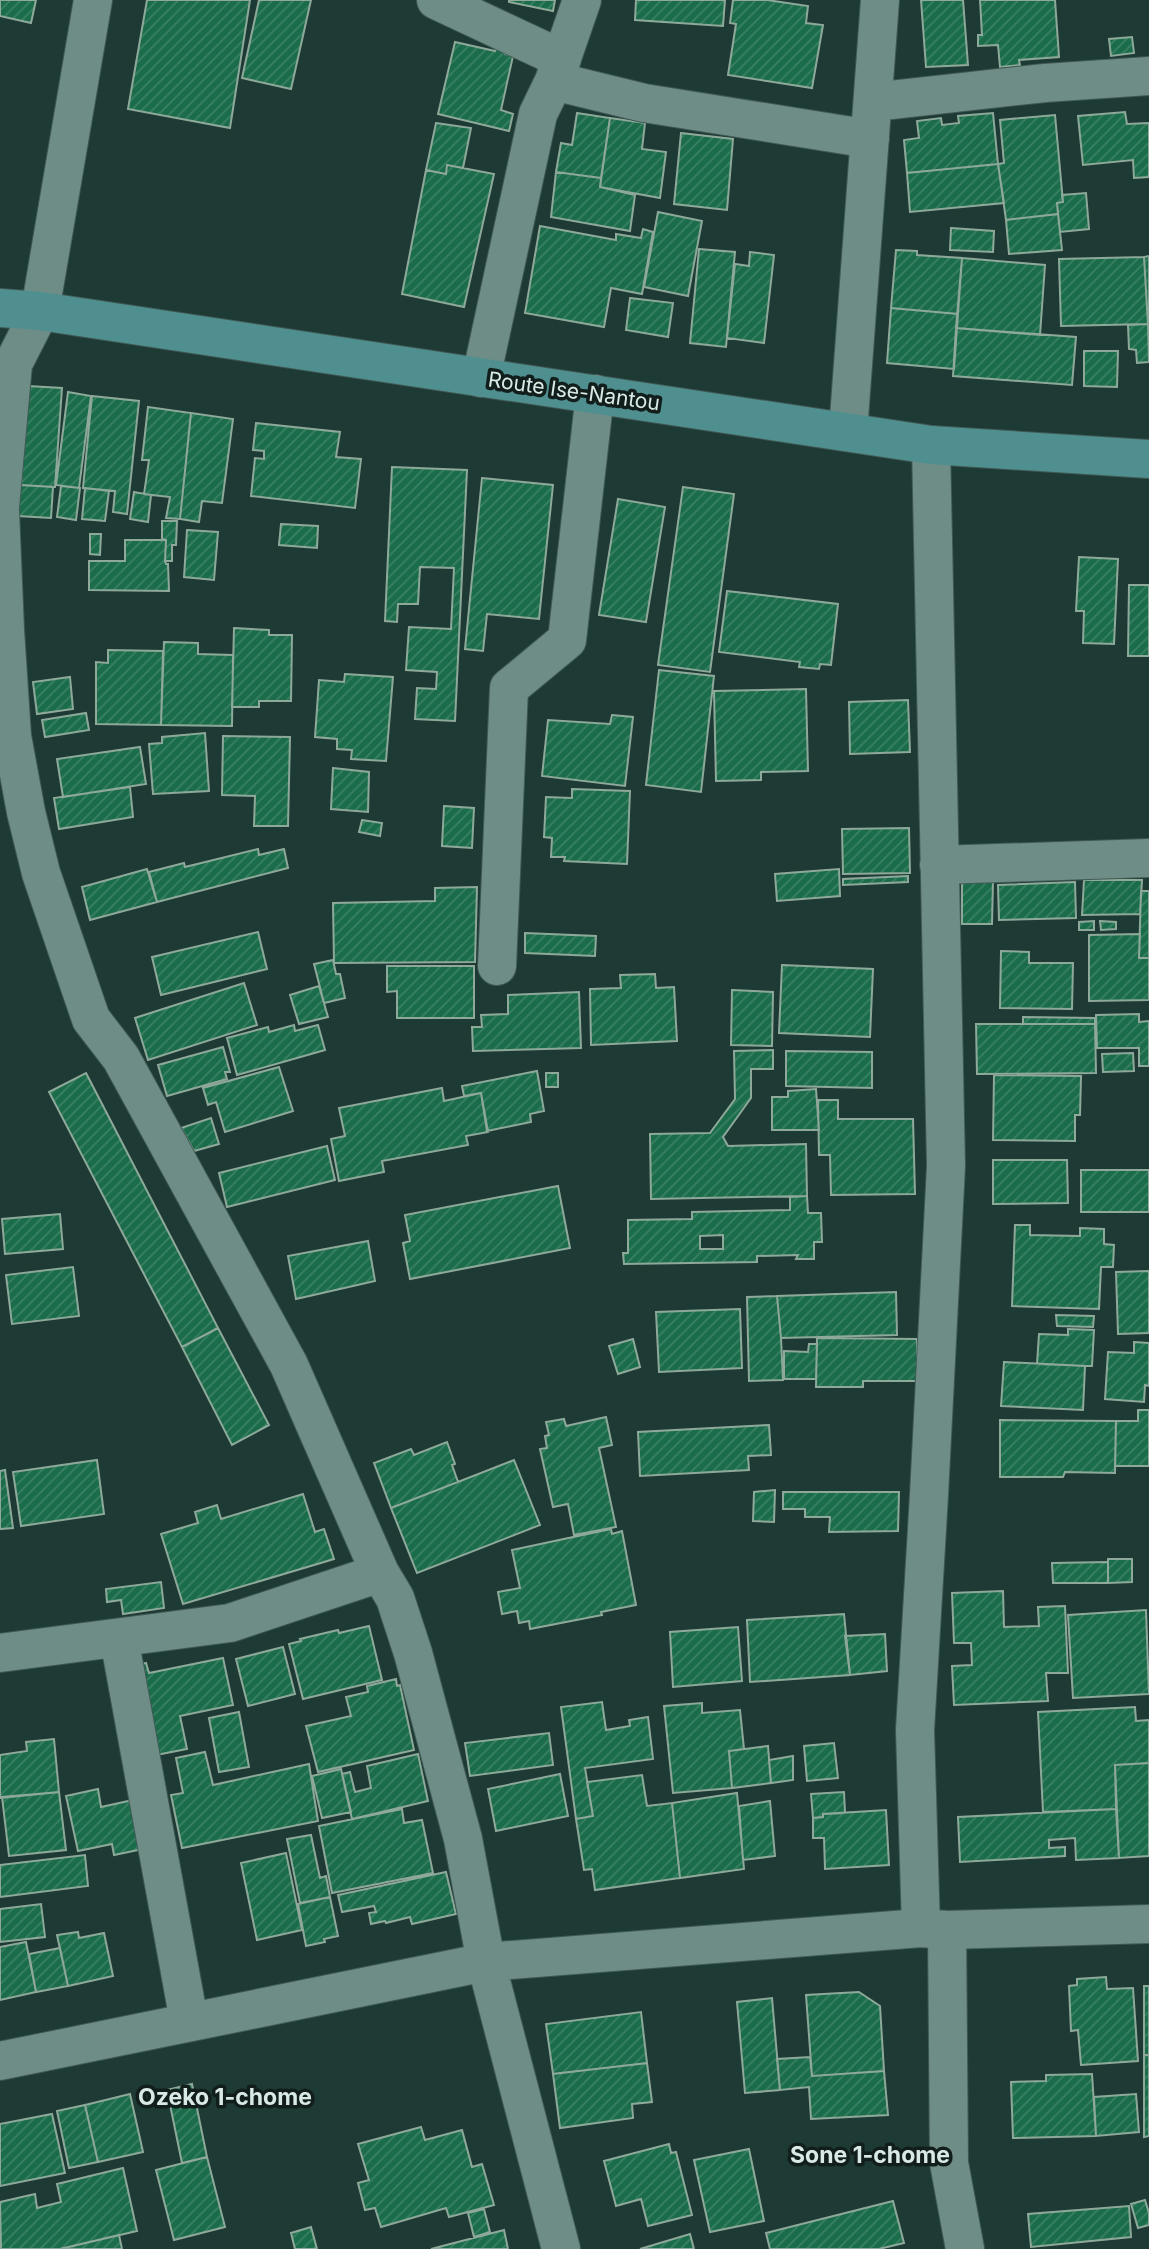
<svg xmlns="http://www.w3.org/2000/svg" width="1149" height="2249" font-family="Inter,sans-serif">
<style>
.building{fill:url(#building-hatch);stroke:#8ea99a;stroke-width:2;fill-rule:evenodd}
.lines{fill:none;stroke-linecap:round;stroke-linejoin:round}
.minor-casing{stroke:#405954;stroke-width:40}
.major-casing{stroke:#405954;stroke-width:40}
.minor{stroke:#6f8d87;stroke-width:38}
.major{stroke:#4f8f8f;stroke-width:38}
.labels{text-anchor:middle;dominant-baseline:central;stroke-width:7;stroke-linejoin:round;paint-order:stroke}
.street-label{font-size:21px;fill:#d9e9e5;stroke:#121e1c}
.neighbourhood-label{font-size:23px;font-weight:bold;fill:#d9e9e5;stroke:#121e1c}
</style>
<defs>
<pattern id="building-hatch" width="6" height="6" patternUnits="userSpaceOnUse" patternTransform="scale(1.75)"><rect width="6" height="6" fill="#1a6c4b"/><path d="M-1 1l2-2M0 6l6-6M5 7l2-2" fill="none" stroke="#3b8165"/></pattern>
</defs>
<rect width="100%" height="100%" fill="#1e3a35"/>
<!-- building -->
<path class="building" d="M0 0H36L31 23 0 16Z
M147 0H250L230 128 128 109Z
M259 0H311L291 89 242 78Z
M509 0H555L553 11 509 2Z
M636 0H725L723 26 635 20Z
M733 0H767L808 6 806 23 823 25 812 88 728 75 736 24 730 23Z
M921 0H963L968 65 926 67Z
M980 0H1055L1059 57 1019 60 1020 65 1000 67 998 45 978 46V35H982Z
M1132 37 1134 53 1111 56 1109 39Z
M455 42 495 51 496 48 505 50V54L513 56 501 110 513 114 509 131 438 114Z
M1125 112 1127 124 1149 123V177L1134 178 1133 160 1083 165 1078 116Z
M577 113 610 118 601 178 556 172 561 143 572 145Z
M993 113 998 164 907 173 904 140 919 138 917 121 941 118 942 125 959 123 958 116Z
M1055 115 1063 202 1057 203 1058 214 1006 220 998 164 1004 163 1000 120Z
M610 118 645 123 642 149 666 152 660 198 600 187Z
M436 123 471 128 463 168 447 165 446 174 426 170Z
M681 133 733 139 727 210 674 204Z
M998 164 1004 203 910 212 907 173Z
M447 165 494 174 464 307 402 294 426 170 446 174Z
M556 172 601 178 600 187 635 195 630 231 551 217Z
M1086 193 1089 229 1060 232 1057 203 1063 202 1062 195Z
M658 212 702 221 688 296 644 287Z
M1058 214 1062 250 1009 254 1006 220Z
M540 226 616 240V234L641 238 643 229 653 232 642 294 611 288 604 327 525 313Z
M951 228 994 231 993 252 950 250Z
M699 249 735 252 726 347 690 343Z
M896 250 917 251V255L962 258 958 314 891 308Z
M750 252 774 255 764 343 727 338 735 264 749 266Z
M1149 256V324H1148L1144 257Z
M1144 257 1148 324 1061 326 1059 259Z
M962 258 1045 265 1040 335 956 328Z
M630 298 673 303 668 337 626 330Z
M891 308 958 314 954 369 887 363Z
M1148 324 1149 362 1137 363 1136 350 1129 349 1128 325Z
M956 328 1076 337 1072 385 953 376Z
M1084 351H1118L1117 387 1084 386Z
M28 386 62 388 55 487 21 485Z
M68 392 91 396 79 488 56 485Z
M92 396 139 401 127 514 113 512 115 491 83 488Z
M148 407 191 413 180 519 166 518 170 497 144 494 149 460H142Z
M191 413 233 419 222 503 202 501 199 522 180 519Z
M256 423 340 432 336 457 361 459 355 508 251 496 255 458 264 459V451L253 450Z
M392 467 467 470 455 721 415 719 417 688 436 689 437 672 406 670 409 627 451 629 454 568 420 567 418 604H398L397 622 385 621Z
M482 478 553 485 539 619 487 614 483 651 465 649Z
M20 485 53 487 51 518 18 516Z
M61 486 80 488 76 520 57 517Z
M683 487 734 494 710 672 658 665Z
M85 488 109 491 105 521 82 519Z
M134 492 151 495 148 522 130 519Z
M618 499 665 507 646 622 599 615Z
M162 521H177L176 545H172V561H165L166 540 162 539Z
M281 524 318 526 317 548 279 545Z
M187 530 218 532 214 580 184 577Z
M90 534H101L100 555 90 554Z
M125 540H166L165 561 166 564H168L169 591 89 590V561H125Z
M1079 557 1118 559 1114 644 1083 643 1084 611H1076Z
M1129 585H1149V656H1128Z
M727 591 838 604 831 665 820 664 819 669 799 667 800 662 719 652Z
M234 628 269 630V635H292L291 701H259V707H232Z
M164 642 198 643V654L233 655 232 726 161 725Z
M108 650 163 651 161 725 96 724V662L108 663Z
M659 670 714 676 701 792 646 785Z
M345 674 393 677 386 761 351 759 352 750 337 749V739L315 737 319 680 344 682Z
M70 677 73 709 37 714 33 682Z
M806 689 808 771 761 772V780L716 781 714 691Z
M908 700 910 752 850 754 849 702Z
M86 713 89 730 45 737 42 720Z
M612 715 633 717 625 786 542 776 548 720 610 724Z
M205 733 209 791 153 794 149 744 162 743V737Z
M223 736 290 737 288 826H254L255 796 222 795Z
M140 747 146 784 63 797 57 759Z
M333 768 369 772 368 812 331 809Z
M130 787 133 817 59 829 54 798Z
M572 789 630 791 627 864 564 861 565 857H551L552 838 544 837 546 797 572 798Z
M444 806 474 808 472 848 442 846Z
M362 820 382 823 380 836 359 832Z
M909 828 910 873 843 874 842 829Z
M258 849 259 855 284 849 288 868 157 902 149 872 184 863 185 867Z
M147 869 157 902 90 920 82 887Z
M839 869 840 896 777 901 775 874Z
M908 876V882L843 885V879Z
M962 879 993 880 992 924H962Z
M1084 880H1142L1140 914 1082 915Z
M1075 882 1076 918 999 920 998 885Z
M477 887 475 962 334 963 333 903 435 901V888Z
M1141 891H1149V958H1139Z
M1094 921V930H1079V922Z
M1100 921 1116 922V929L1101 930Z
M258 932 267 969 161 995 152 957Z
M525 933 596 936 595 956 525 953Z
M1140 934 1139 958H1149V1000L1089 1001V935Z
M1001 951 1029 952V963H1073L1072 1009 1000 1008Z
M333 960 336 974H340L345 998 324 1003 314 964Z
M782 965 873 969 870 1037 779 1033Z
M387 966H474V1018H397V991L387 992Z
M655 974 656 988 674 987 677 1041 591 1045 590 989 621 988 620 975Z
M244 983 257 1025 148 1060 135 1018Z
M319 986 328 1017 299 1024 290 995Z
M732 990 773 992 772 1046 731 1045Z
M579 992 581 1048 473 1051 472 1027H482L481 1015 508 1014V995Z
M1139 1014V1022L1149 1021V1066H1139V1048H1097L1096 1015Z
M1023 1017 1095 1018V1024H1023Z
M976 1024H1095L1096 1073 977 1074Z
M294 1025 295 1031 318 1025 325 1050 237 1075 227 1038 268 1027 269 1032Z
M223 1047 230 1072H225L227 1079 167 1096 158 1065Z
M773 1050V1069H751V1098L723 1137 728 1146 806 1144 807 1196 651 1199 650 1134 710 1133 735 1099 734 1051Z
M786 1051 872 1052V1088L786 1086Z
M1133 1053 1134 1071 1103 1072 1102 1054Z
M279 1067 293 1111 225 1132 216 1102 208 1105 203 1088Z
M537 1071 544 1111 530 1114 531 1122 487 1131 481 1093 464 1096 462 1086Z
M86 1073 218 1328 182 1347 49 1092Z
M546 1073H558V1087H546Z
M994 1075 1081 1076 1080 1115H1075V1141L993 1140Z
M442 1088 444 1101 481 1093 488 1132 466 1136 468 1145 382 1161 384 1172 339 1181 331 1139 345 1136 339 1108Z
M816 1089 819 1130H772V1097H788V1091Z
M818 1100H838V1119H913L915 1194 831 1195 830 1155H819Z
M211 1118 219 1144 194 1151 181 1128Z
M327 1146 335 1180 227 1207 219 1173Z
M993 1160H1067L1068 1203 993 1204Z
M1081 1170H1149V1212H1081Z
M558 1186 570 1248 410 1279 403 1243 410 1241 405 1215Z
M807 1196 808 1213H821L822 1242H814V1259H796L798 1255 757 1256V1262L624 1264 623 1253H628V1220L692 1219V1212L790 1210V1197ZM723 1235V1249H700V1236Z
M60 1214 63 1249 5 1254 2 1219Z
M1015 1225H1030V1235L1080 1236V1228L1104 1229V1244L1114 1245 1113 1267H1101L1099 1309 1012 1306Z
M368 1241 375 1281 296 1299 288 1256Z
M73 1267 79 1316 12 1324 6 1275Z
M1149 1271V1333L1118 1334 1116 1272Z
M896 1292 897 1335 781 1338 777 1296Z
M777 1296 781 1338 783 1380 749 1381 747 1297Z
M740 1309 742 1368 659 1372 656 1312Z
M1056 1315 1094 1316 1093 1327 1057 1326Z
M218 1328 269 1425 232 1445 182 1347Z
M1068 1329 1094 1330 1092 1366 1037 1364 1039 1334 1068 1335Z
M817 1338 917 1339V1381H863V1387H816Z
M633 1339 640 1367 618 1374 609 1346Z
M1134 1342 1149 1343V1386L1145 1385 1144 1402 1105 1399 1108 1352 1134 1353Z
M809 1344H817L816 1379H784V1351L808 1352Z
M1004 1362 1085 1366 1083 1410 1001 1406Z
M1138 1410H1149V1466H1115L1116 1421H1138Z
M606 1417 612 1445 599 1448 616 1527 574 1535 568 1504 553 1507 540 1449 547 1448 545 1436 549 1435 546 1422 564 1419 566 1426Z
M1000 1420 1116 1421 1115 1473 1065 1472 1063 1477H1000Z
M769 1425 771 1455 748 1456 749 1470 640 1476 638 1432Z
M447 1442 455 1464 452 1465 458 1482 391 1508 374 1463 411 1449 414 1455Z
M97 1460 104 1514 21 1526 13 1472Z
M514 1460 540 1525 417 1573 391 1508Z
M5 1470 13 1528 0 1529V1471Z
M775 1490 774 1522 753 1521 754 1492Z
M783 1492H899L898 1531 829 1532 830 1517H805V1509H783Z
M303 1494 315 1532 324 1529 334 1559 183 1604 161 1534 198 1523 195 1512 217 1505 221 1519Z
M611 1529 612 1534 622 1531 636 1605 601 1612 602 1615 530 1629 529 1621 519 1623 517 1611 502 1614 498 1592 520 1588 512 1550Z
M1108 1559H1132V1582L1108 1583Z
M1108 1562V1583H1053L1052 1563Z
M161 1582 164 1608 123 1614 121 1600 107 1602 106 1589Z
M1003 1591 1004 1627 1039 1626 1038 1607 1065 1606 1068 1673H1046L1048 1701 954 1705 952 1666 972 1665 971 1643H954L952 1593Z
M1146 1610 1149 1694 1073 1698 1068 1615Z
M844 1614 850 1675 750 1682 747 1620Z
M369 1626 382 1680 303 1699 289 1644 301 1641 300 1639 338 1630 339 1633Z
M738 1627 742 1681 673 1687 670 1632Z
M885 1634 887 1671 850 1675 845 1636Z
M283 1647 295 1694 248 1706 236 1659Z
M223 1658 233 1705 180 1716 187 1749 156 1755 137 1665 146 1663 149 1673Z
M396 1679 397 1686 400 1685 414 1750 318 1772 306 1726 351 1716 346 1697 368 1692 367 1686Z
M602 1702 606 1730 630 1726 629 1720 648 1717 653 1759 585 1768 593 1816 576 1819 561 1707Z
M702 1703V1713L740 1710 744 1749 729 1751 732 1788 673 1793 664 1706Z
M1135 1707 1136 1721 1149 1720V1763L1115 1765 1116 1809 1043 1812 1038 1712Z
M239 1712 249 1767 219 1772 209 1718Z
M549 1733 553 1765 470 1776 465 1743Z
M54 1739 59 1792 0 1798V1755L27 1751 26 1742Z
M834 1743 838 1778 807 1781 804 1746Z
M768 1746 771 1783 732 1788 729 1751Z
M205 1752 213 1785 309 1764 318 1821 182 1848 171 1795 183 1793 176 1758Z
M418 1754 428 1801 352 1819 342 1774 350 1772 355 1792 371 1788 367 1766Z
M793 1756V1780L771 1783 769 1760Z
M1149 1763V1856L1119 1858 1115 1765Z
M341 1769 351 1812 322 1818 312 1776Z
M560 1774 568 1816 496 1831 488 1789Z
M642 1775 647 1806 672 1803 680 1878 595 1890 592 1869 584 1870 576 1819 593 1816 587 1782Z
M98 1789 101 1807 133 1800 143 1849 114 1855 112 1844 78 1851 66 1796Z
M59 1792 66 1850 9 1856 2 1797Z
M844 1792 845 1813 823 1814V1817L813 1818 811 1794Z
M737 1793 744 1869 680 1878 672 1803Z
M770 1801 775 1856 743 1860 739 1806Z
M402 1809 404 1823 422 1820 433 1873 332 1893 319 1826Z
M1116 1809 1119 1858 1076 1860 1075 1838 1049 1840V1848L1065 1847V1856L960 1862 958 1817Z
M886 1810 889 1865 825 1869 824 1838H813V1818L823 1817V1814Z
M311 1835 320 1878 326 1876 330 1897 300 1903 287 1839Z
M286 1853 302 1930 257 1940 241 1863Z
M85 1855 88 1886 0 1897V1865Z
M446 1872 456 1914 412 1924 410 1917 386 1923 385 1921 371 1924 369 1913 376 1912 374 1906 342 1912 338 1895Z
M330 1897 338 1936 324 1939 325 1942 306 1946 298 1904Z
M41 1904 45 1937 0 1942V1909Z
M78 1932 79 1938 104 1933 113 1976 68 1986 57 1935Z
M26 1942 36 1992 0 2000V1947Z
M60 1948 68 1986 36 1992 29 1954Z
M1106 1977 1107 1989 1133 1988 1138 2061 1081 2065 1078 2030 1071 2031 1069 1986 1077 1985V1979Z
M1144 1986H1149V2055H1144Z
M859 1992 880 2006 884 2071 812 2076 806 1995Z
M772 1998 780 2090 745 2093 737 2002Z
M641 2012 647 2063 553 2074 546 2024Z
M1144 2055H1149V2136L1144 2137Z
M810 2057 812 2076 884 2071 888 2115 811 2119 809 2087 780 2090 777 2059Z
M647 2063 652 2102 632 2104 633 2118 560 2128 553 2074Z
M1092 2074 1096 2136 1013 2138 1011 2082 1046 2081V2075Z
M192 2084 207 2157 182 2163 167 2090Z
M130 2094 143 2152 98 2162 85 2105Z
M1136 2094 1139 2132 1096 2136 1094 2097Z
M85 2105 98 2162 69 2168 57 2111Z
M52 2114 65 2173 0 2186V2124Z
M421 2127 425 2140 462 2130 472 2167 482 2164 494 2205 449 2217 446 2208 381 2227 375 2208 365 2210 358 2183 369 2180 358 2144Z
M669 2144 671 2153 676 2152 692 2215 648 2226 641 2199 616 2206 604 2161Z
M749 2149 764 2221 710 2232 694 2160Z
M207 2157 225 2227 174 2240 156 2170Z
M123 2168 137 2231 60 2249H1L0 2202 35 2194 37 2208 61 2202 57 2184Z
M1145 2200 1149 2213V2225L1138 2228 1131 2204Z
M893 2201 904 2243 879 2249H770L766 2233Z
M1129 2206 1131 2237 1031 2247 1028 2214Z
M484 2209 490 2232 474 2237 468 2213Z
M311 2227 317 2249H295L291 2233Z
M504 2230 508 2249H431Z
M690 2234 694 2249H640Z
M119 2235 122 2249H60Z"/>
<g class="lines">
<!-- minor casing -->
<g class="minor-casing">
<path id="minor" d="M436 0 562 59
M554 81 582 0
M873 102 1045 83 1149 76
M481 378 538 114 554 81 644 103 870 139
M848 432 880 0
M0 507 13 364 40 311 93 0
M0 511 5 630 12 736 26 812 41 873 91 1019 121 1058 289 1365 380 1573 395 1598 413 1653 463 1839 486 1962 561 2249
M939 865 1149 858
M497 966 509 688 567 640 595 394
M119 1638 189 2021
M0 1653 230 1623 380 1573
M921 1928 915 1730 929 1495 946 1166 931 445
M947 1930 949 2163 965 2249
M0 2061 486 1962 921 1928 947 1930 1149 1924"/>
</g>
<!-- major casing -->
<g class="major-casing">
<path id="major" d="M0 308 40 311 931 445 1149 459"/>
</g>
<!-- minor -->
<use href="#minor" class="minor"/>
<!-- major -->
<use href="#major" class="major"/>
</g>
<g class="labels">
<!-- street labels -->
<g class="street-label">
<text transform="translate(574 391) rotate(8)">Route Ise-Nantou</text>
</g>
<!-- neighbourhood labels -->
<g class="neighbourhood-label">
<text x="225" y="2097">Ozeko 1-chome</text>
<text x="870" y="2155">Sone 1-chome</text>
</g>
</g>
</svg>
